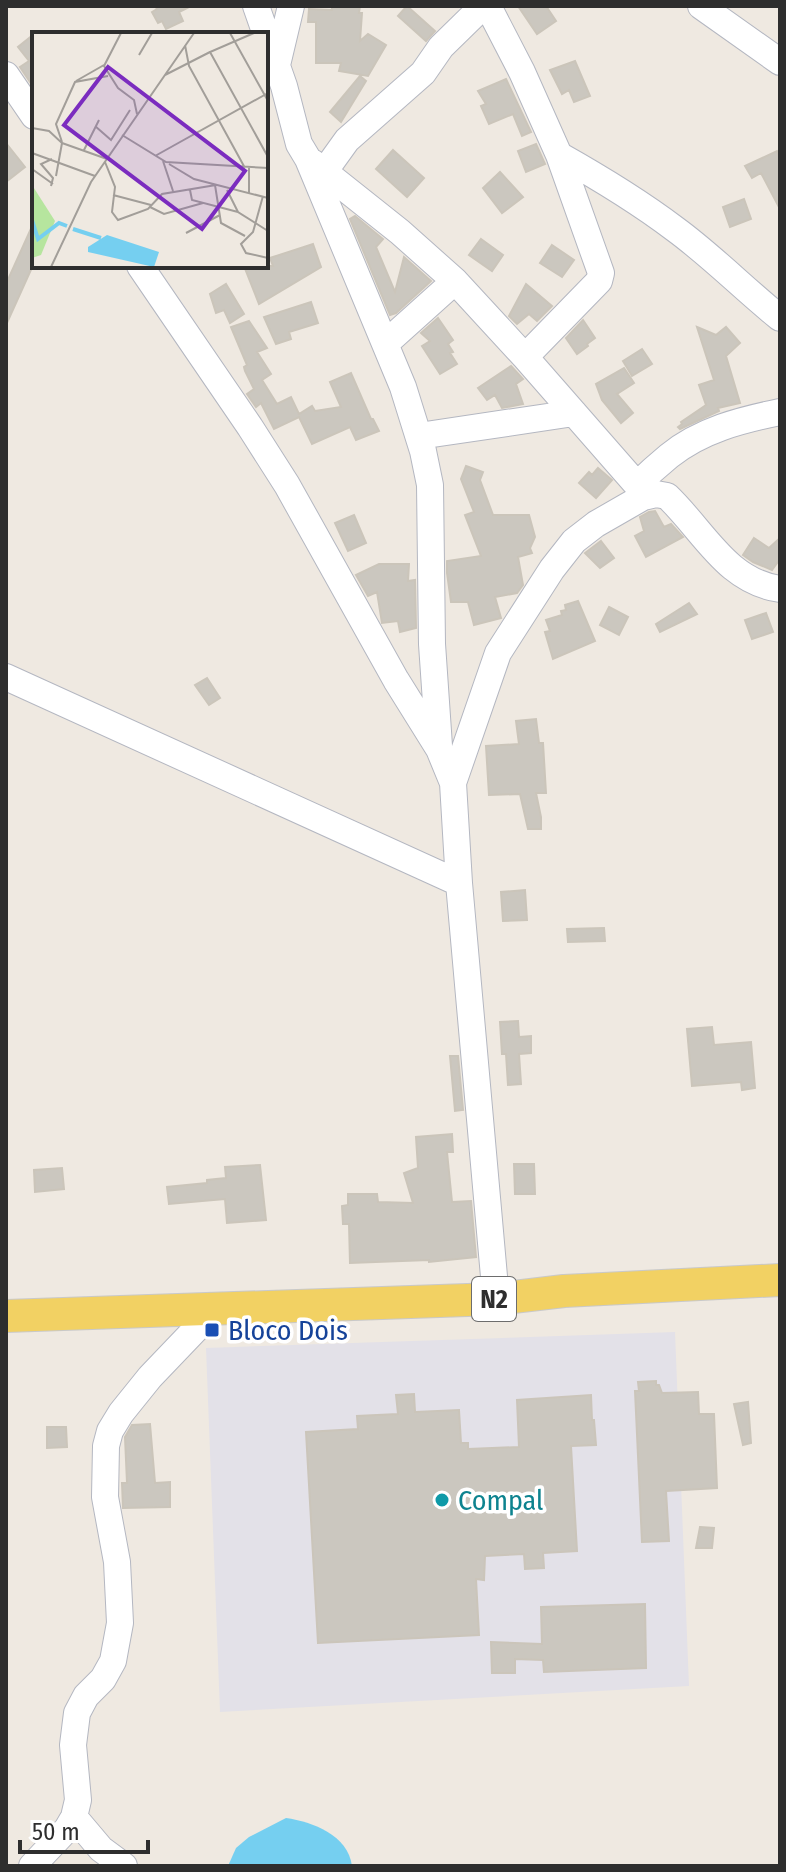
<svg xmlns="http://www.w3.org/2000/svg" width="786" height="1872" font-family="'Fira Sans Condensed',sans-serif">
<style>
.industrial{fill:#e3e1e8}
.water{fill:#75cff0}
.building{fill:#cbc7bf;stroke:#cbc5ba;stroke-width:2}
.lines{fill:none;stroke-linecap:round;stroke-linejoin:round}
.minor-casing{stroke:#b4b7c1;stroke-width:28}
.major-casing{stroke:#c9c9c9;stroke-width:34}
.minor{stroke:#fff;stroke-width:26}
.major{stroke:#f2d163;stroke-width:32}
.transit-dot{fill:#1a4fb4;stroke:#fff;stroke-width:3}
.culture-dot{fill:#0f9aa8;stroke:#fff;stroke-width:3}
.labels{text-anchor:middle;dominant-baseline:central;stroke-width:7;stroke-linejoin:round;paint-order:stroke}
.shield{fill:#fff;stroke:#6d6d6d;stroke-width:2}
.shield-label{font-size:26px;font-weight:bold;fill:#2e2e2e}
.transit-label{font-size:28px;fill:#164399;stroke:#fff;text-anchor:start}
.culture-label{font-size:28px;fill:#0d838f;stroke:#fff;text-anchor:start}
.inset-river{fill:none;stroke:#75cff0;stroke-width:4}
.inset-road{fill:none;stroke:#a29e99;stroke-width:2}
.view{fill:#7b2cbf;fill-opacity:0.15;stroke:#7b2cbf;stroke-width:4}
.inset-edge{fill:none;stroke:#2e2e2e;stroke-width:4}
</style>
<rect width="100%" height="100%" fill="#efe9e1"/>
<!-- industrial -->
<path class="industrial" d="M675 1332 689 1686 220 1712 206 1348Z"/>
<!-- water -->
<path class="water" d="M286 1818C313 1822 348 1835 352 1866H228L236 1848 249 1837Z"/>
<!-- building -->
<path class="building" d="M155 6H191L179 12 183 21 166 29 162 21 158 23 152 12 157 9Z
M332 6H360L359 13H362L360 41 368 34 386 45 368 76 339 71 341 63H316V22H308L309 9 332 10Z
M407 6 435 31 426 41 398 16Z
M518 6H546L556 21 537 34Z
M34 34V88L20 67 29 61 18 47Z
M575 61 590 96 574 102 569 90 562 94 550 70Z
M360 76 366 81 341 122 330 112Z
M506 79 531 132 522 136 513 114 489 124 481 106 486 104 478 91Z
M6 143 25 167 6 182Z
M536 144 545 164 526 172 518 151Z
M393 150 424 178 407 197 376 169Z
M777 151 780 159V209L761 173 752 178 745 166Z
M500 172 523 197 502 213 483 188Z
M744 199 751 219 730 227 723 207Z
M355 216 383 239 376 247 395 292 404 257 431 281 396 313 390 315 350 219Z
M34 222V263L6 325V284Z
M481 239 503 255 492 271 469 255Z
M313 244 321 267 259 304 244 266H273L270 258Z
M552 245 574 260 562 277 540 263Z
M226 284 244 314 230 323 224 310 216 313 210 294Z
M526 284 552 306 537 321 529 314 517 324 509 316Z
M311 302 318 323 289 332 291 339 276 344 264 317Z
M438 318 453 340 448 344 453 352 450 353 457 364 440 374 422 346 430 341 421 333Z
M583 320 595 338 587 344 588 346 577 354 566 338Z
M249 321 267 348 257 352 271 374 262 380 277 404 291 397 299 414 312 406 315 411 341 407 330 382 351 373 371 419H373L379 431 356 440 350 427 312 444 299 417 274 429 261 403 256 407 247 394 254 389 245 371 244 367 247 365 231 327Z
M697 327 716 335 726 327 740 343 726 356 740 403 718 408 719 411 680 429 678 427 682 424 681 422 706 405 699 385 714 380Z
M642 349 652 364 632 376 623 361Z
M511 366 523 379 516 384 523 404 502 408 495 395 487 400 478 388Z
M624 368 634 383 617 394 633 413 621 423 602 400 596 384Z
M466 466 483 472 480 480 493 515H529L535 537 530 548 532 553 518 557 523 585 517 593 495 597 501 618 474 625 468 602H451L447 573V561L481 556 465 515 474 512 461 479Z
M598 468 612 480 596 498 579 483 589 472 592 475Z
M655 511 664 527 671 524 683 537 646 557 635 536 644 531 640 517 649 512Z
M354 515 366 543 348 551 335 523Z
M754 538 769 548 780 538V559L772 570 753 562 743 555Z
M601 541 614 558 600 568 585 553Z
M379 564H409L408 581 415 580 416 628 400 632 398 621 382 623 377 592 368 596 356 575Z
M578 601 595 641 553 659 545 632 550 631 546 620 562 615 561 611 566 610 565 605Z
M689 603 697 614 660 632 656 624Z
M609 607 628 617 619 635 600 625Z
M766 613 773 632 752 639 745 620Z
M207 678 220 698 209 705 195 685Z
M536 719 539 743H543L546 793H536L541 817V829H528L520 794 489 795 486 746 519 744 516 721Z
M525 890 527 920 503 921 501 892Z
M604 928 605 941 568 942 567 929Z
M518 1021 519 1037 531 1036V1053L519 1054 521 1084 508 1085 506 1054H502L500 1022Z
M712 1027 714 1045 751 1042 755 1088 742 1090 741 1082 692 1086 687 1029Z
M450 1056H458L463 1110 455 1111Z
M452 1134 453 1152H447L452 1202 471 1201 476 1257 429 1262V1260L350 1263 349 1224H343L342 1206 348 1205V1194H377L378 1202 413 1203 404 1173 418 1168 416 1137Z
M514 1164H534L535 1194H515Z
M260 1165 266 1220 227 1223 225 1199 169 1204 167 1187 207 1183V1180L226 1178 225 1167Z
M62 1168 64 1189 35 1192 34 1170Z
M656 1381V1385H659L662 1393 698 1392 699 1414H714L717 1488 666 1491 669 1541 642 1542 635 1391H639L638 1382Z
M414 1394 415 1412 459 1410 461 1443H468V1449L519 1447 517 1400 591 1395 592 1420H594L596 1445 571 1446 577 1551 543 1553 544 1568 525 1569 524 1554 485 1556 484 1580 476 1579 479 1635 318 1643 306 1432 358 1429 357 1416 398 1414 396 1395Z
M748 1402 751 1443 743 1445 734 1404Z
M150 1424 155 1483 170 1482V1507L123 1508 122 1483H127L125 1437 132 1425Z
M47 1427H66L67 1447 47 1448Z
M700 1527 714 1528 712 1548H696Z
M645 1604 646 1668 544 1672 543 1660 515 1659V1673H492L491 1642 542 1644 541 1607Z"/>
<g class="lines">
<!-- minor casing -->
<g class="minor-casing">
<path id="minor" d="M256 6 284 86 299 144 308 159 403 387 423 451 430 485 432 644 439 746
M490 6 491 12 522 72 559 155 601 273 599 281 525 357
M701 6 780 62
M277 65 291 6
M6 75 34 116
M559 155C600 178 638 201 675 229 712 256 744 289 780 318
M312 162 400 232 455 281 525 357 637 485 643 497
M324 172 347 140 423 73 441 47 483 6
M140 266 250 427 287 485 396 680 439 749 453 783 459 883 496 1299
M386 343 455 281
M419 436 574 413
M637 485C647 475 658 465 669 456 701 430 741 420 780 412
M6 677 459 883
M453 783 498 653 552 569 574 541 596 524 643 497 656 494 667 496C704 531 726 581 780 589
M74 1817 101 1849 124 1866
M32 1866 67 1829 74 1817 78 1800 73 1745 77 1713 86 1696 103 1679 113 1661 115 1650 120 1623 117 1562 105 1497 106 1446 110 1431 121 1413 150 1377 216 1308"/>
</g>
<!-- major casing -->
<g class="major-casing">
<path id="major" d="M6 1316 496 1299 564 1291 780 1280"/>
</g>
<!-- minor -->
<use href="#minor" class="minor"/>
<!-- major -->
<use href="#major" class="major"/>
</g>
<!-- markers -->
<rect class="transit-dot" x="204" y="1322" width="16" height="16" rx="4"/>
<circle class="culture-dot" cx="442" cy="1500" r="8"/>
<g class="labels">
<!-- shield labels -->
<rect class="shield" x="472" y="1277" width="44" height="44" rx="6"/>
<g class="shield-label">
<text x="494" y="1299">N2</text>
</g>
<!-- transit labels -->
<g class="transit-label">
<text x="228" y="1330">Bloco Dois</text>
</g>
<!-- culture labels -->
<g class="culture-label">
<text x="458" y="1500">Compal</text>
</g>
</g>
<!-- overview -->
<g transform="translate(32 32)">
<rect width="236" height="236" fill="#efe9e1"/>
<path d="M0 153 23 189 9 223 0 226Z" fill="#b6e59e"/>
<path d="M75 203 127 220 122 235 56 220V215Z" fill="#75cff0"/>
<path class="inset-river" d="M0 188 6 207 27 191 35 194M41 197 69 206"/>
<path class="inset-road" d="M89 1 72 34 86 56 102 68 105 82M198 1 236 69M222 1 178 20 236 125M153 13 157 34 213 136M107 23 120 1M133 43 178 20M44 49 72 33M63 94 79 108 98 78M0 96 17 99 30 111 24 144M90 103 134 130 236 136M30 110 24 92 43 50 76 44M30 111 75 127M52 118 67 88M0 121 63 144M123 124 236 61M131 129 141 159M73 130 83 155 80 180 86 188 116 177 130 162 184 153M137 132 162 147 236 166M217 136V161M0 137 21 152M183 153 189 191 213 204M19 154 21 146 9 132 20 127M158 158 160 168 206 180M195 158 206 180 236 199M81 163 119 173M231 164 221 200 209 212 214 221 236 226M118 175 132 182 171 171M154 201 188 183M19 235 59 150 162 1"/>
<path class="view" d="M76 35 213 139 170 197 32 93Z"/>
<rect width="236" height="236" class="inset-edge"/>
</g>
<!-- border -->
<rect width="786" height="1872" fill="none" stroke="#2e2e2e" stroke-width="16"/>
<!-- scale -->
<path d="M20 1840v12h128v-12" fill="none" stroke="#2e2e2e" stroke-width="4"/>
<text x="32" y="1840" font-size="24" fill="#2e2e2e" stroke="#ffffff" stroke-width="6" paint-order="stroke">50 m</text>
</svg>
